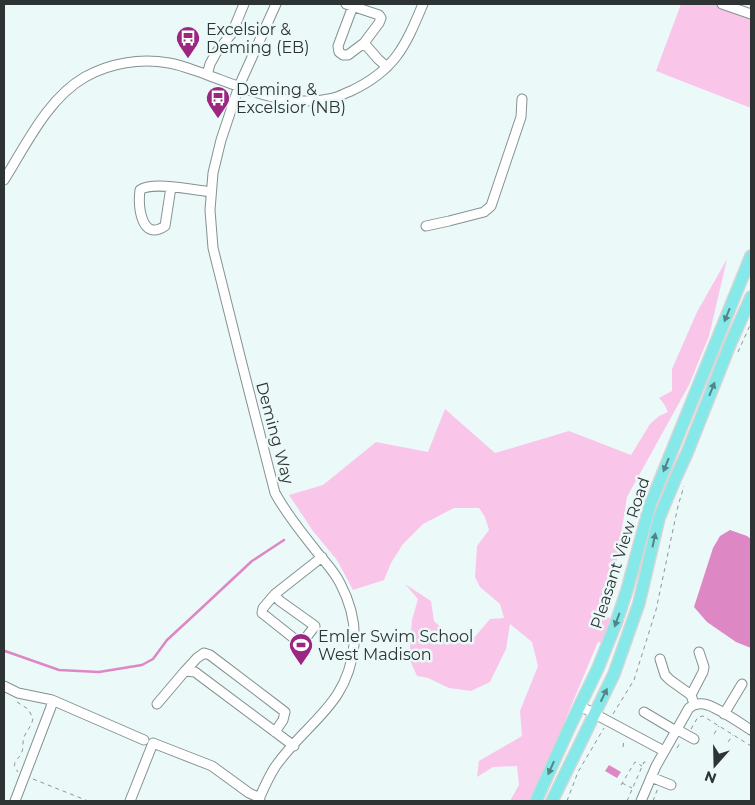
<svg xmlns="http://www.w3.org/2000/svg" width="755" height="805" font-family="Montserrat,sans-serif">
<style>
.green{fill:#f9c6e9}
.water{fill:#dd87c5}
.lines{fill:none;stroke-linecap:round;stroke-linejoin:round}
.stream{stroke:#dd87c5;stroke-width:2.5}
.minor-casing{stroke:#859192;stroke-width:11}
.major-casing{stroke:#d5d6d6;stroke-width:14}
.path{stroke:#8d9595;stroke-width:1;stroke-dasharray:4 4;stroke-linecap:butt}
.minor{stroke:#fff;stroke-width:9}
.major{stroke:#85e8e9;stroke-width:11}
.oneway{fill:#558485}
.labels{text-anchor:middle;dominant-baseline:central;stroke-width:5;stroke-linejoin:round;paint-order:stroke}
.poi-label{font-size:16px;fill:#2e3333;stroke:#ecf9f9;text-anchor:start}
.street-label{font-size:16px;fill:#2e3333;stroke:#ecf9f9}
</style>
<rect width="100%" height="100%" fill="#ecf9f9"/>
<!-- green -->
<path class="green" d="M681 4H722L751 14V108L656 71Z
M727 259 709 336 689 385 627 497 609 611 602 615 613 619 603 643 598 642 531 801H510L519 785 517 766 493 767 477 777 479 761 522 736 520 711 538 666 532 642 510 624 506 649 490 682 471 691 449 688 428 678 417 676 409 658 412 620 418 599 405 584 431 601 434 621 451 637 473 639 490 619 504 618 500 604 480 587 475 577 477 546 489 530 485 517 479 508H454L423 524 403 544 391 563 384 580 353 590 337 560 313 531 289 495 323 485 376 442 428 452 445 409 495 453 569 431 631 455 650 424 659 416 668 412 664 404 659 398 672 391V369L697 312Z"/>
<!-- water -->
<path class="water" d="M730 530 747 536 751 539V648L736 642 707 622 694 607 713 548 720 536Z
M609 765 621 772 617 778 605 771Z"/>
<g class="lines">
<!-- stream -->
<path class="stream" d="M4 652 5 651 59 670 99 672 142 665 153 659 167 640 192 617 252 561 284 540"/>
<!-- minor casing -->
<g class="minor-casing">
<path id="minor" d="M346 4 379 15 381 18 379 23 364 43 378 59 387 67
M722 4 751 14
M353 6 338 46 339 52 343 55H348L364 43
M207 75 210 64 216 53 232 33 244 4
M4 180C26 145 48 98 85 77 110 63 140 58 169 63 181 65 193 70 205 74 246 89 288 109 333 98 339 97 345 93 351 91 395 70 405 47 423 4
M171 187 165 226C141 242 138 206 140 190 152 181 194 190 211 192
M426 226 449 221 484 212 491 206 521 117 522 99
M275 594 263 608 262 613 301 644 315 626 280 601 276 597 275 594 322 557
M660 659 665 675 670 680 691 695 694 704
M185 671 197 658 204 653 210 655 285 712 283 720 275 732
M4 686 18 693 52 700 144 740
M691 695 703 672 704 667 699 652
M157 704 185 671 195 672 294 746
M580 706 664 751
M644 712 676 731
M724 714 742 684
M676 729 694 739
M651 777 671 785
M15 801 51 707 52 700
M130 801 153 743 212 766 249 793 260 798
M258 801C263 790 268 778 275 767 306 722 348 706 354 645 356 623 350 602 340 583 334 571 325 562 317 552 302 533 287 515 275 493L241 360 213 248 210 210 213 173 221 140 239 86 276 4
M641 801 656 766 689 708C694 704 698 703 704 704 716 706 740 723 751 730"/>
</g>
<!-- major casing -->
<g class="major-casing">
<path id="major" d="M536 801 569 728 598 668 616 623 627 590 650 505 751 256
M552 801 614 674 639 603 659 518 676 477 687 453 731 342 751 297"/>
</g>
<!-- path -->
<path class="path" d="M246 100 249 105
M738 352 751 323
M17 702 28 709 33 718C32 726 27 730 24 737 22 743 24 749 21 754 16 762 11 763 18 772
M613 714 634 680 656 610 678 506 684 486
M691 729 698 717 703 716 751 746
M714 734 719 726
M728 742 733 735
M623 747 624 740
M677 748 681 741
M33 779 88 801
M622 783 632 788
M621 785 635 762 642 766
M567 801 578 772 604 728
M627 801 644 762 648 763
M653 801 658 788"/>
<!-- minor -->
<use href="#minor" class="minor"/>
<!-- major -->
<use href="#major" class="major"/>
</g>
<!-- one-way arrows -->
<defs><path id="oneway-solid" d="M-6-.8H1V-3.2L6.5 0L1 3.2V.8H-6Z" transform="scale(1.25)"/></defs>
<g class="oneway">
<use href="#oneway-solid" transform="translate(727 315) rotate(112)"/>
<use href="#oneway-solid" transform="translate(712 389) rotate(-68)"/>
<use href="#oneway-solid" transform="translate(666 465) rotate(112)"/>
<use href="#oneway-solid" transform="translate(654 540) rotate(-78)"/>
<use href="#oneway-solid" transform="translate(617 620) rotate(110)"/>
<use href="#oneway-solid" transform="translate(604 695) rotate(-64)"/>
<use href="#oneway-solid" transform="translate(551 768) rotate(114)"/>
</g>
<!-- icons -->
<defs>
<g id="bus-pin" transform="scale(1.25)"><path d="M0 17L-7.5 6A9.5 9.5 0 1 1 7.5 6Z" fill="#9c2783" stroke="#ecf9f9"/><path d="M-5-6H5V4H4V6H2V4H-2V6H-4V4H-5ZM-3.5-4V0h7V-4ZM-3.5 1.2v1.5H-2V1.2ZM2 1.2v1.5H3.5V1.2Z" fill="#fff"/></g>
<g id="stadium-pin" transform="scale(1.25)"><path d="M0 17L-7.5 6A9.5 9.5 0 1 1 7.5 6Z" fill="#9c2783" stroke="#ecf9f9"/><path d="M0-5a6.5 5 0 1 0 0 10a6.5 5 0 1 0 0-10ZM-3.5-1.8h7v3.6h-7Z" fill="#fff"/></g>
</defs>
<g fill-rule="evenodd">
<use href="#bus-pin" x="188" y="38"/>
<use href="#bus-pin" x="218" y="98"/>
<use href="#stadium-pin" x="301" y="645"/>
</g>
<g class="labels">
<!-- poi labels -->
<g class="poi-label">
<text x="206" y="29">Excelsior &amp;<tspan x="206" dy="18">Deming (EB)</tspan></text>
<text x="236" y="89">Deming &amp;<tspan x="236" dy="18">Excelsior (NB)</tspan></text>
<text x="318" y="636">Emler Swim School<tspan x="318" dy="18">West Madison</tspan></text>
</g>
<!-- street labels -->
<g class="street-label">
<text transform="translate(275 433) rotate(75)">Deming Way</text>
<text transform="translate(620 553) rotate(-72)">Pleasant View Road</text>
</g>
</g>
<!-- border -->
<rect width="755" height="805" fill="none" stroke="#2e3333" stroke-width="10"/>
<!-- north arrow -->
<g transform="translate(715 765) rotate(200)" stroke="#ecf9f9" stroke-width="4" paint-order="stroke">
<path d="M0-4L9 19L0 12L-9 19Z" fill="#2e3333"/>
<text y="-8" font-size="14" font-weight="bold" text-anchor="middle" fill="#2e3333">N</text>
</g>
</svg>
